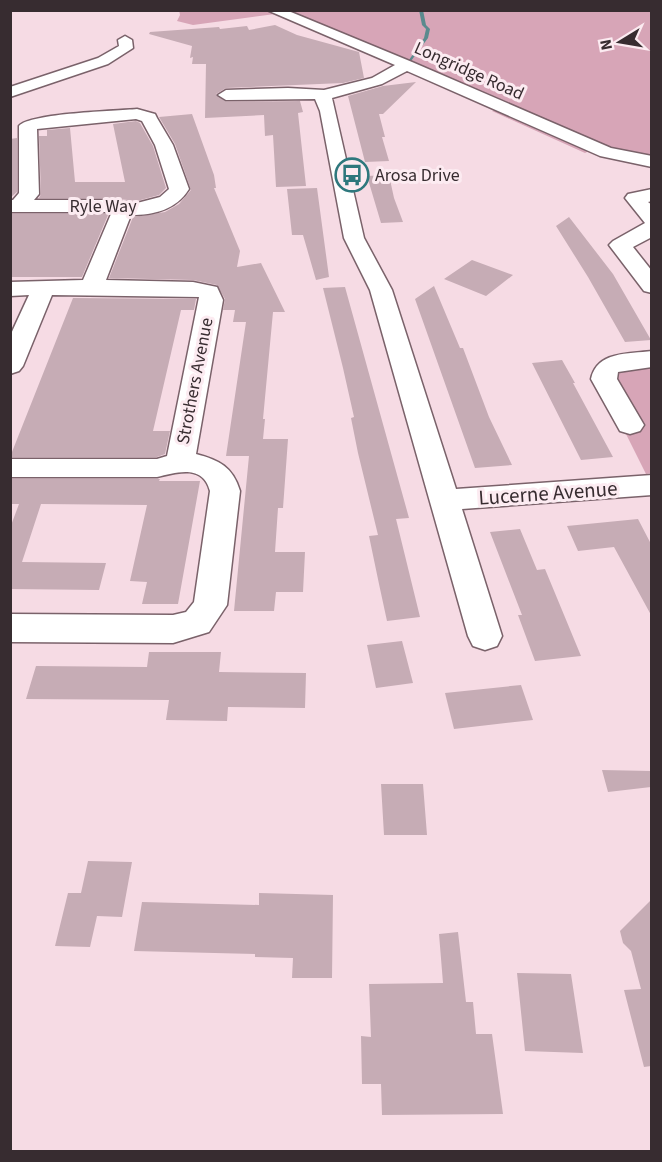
<svg xmlns="http://www.w3.org/2000/svg" width="662" height="1162" font-family="'Source Sans 3',sans-serif">
<style>
.green{fill:#d7a5b7}
.lines{fill:none;stroke-linecap:round;stroke-linejoin:round}
.stream{fill:#5a8a8e;fill-rule:evenodd}
.building{fill:#c6acb5}
.minor-casing{stroke:#7a626a;stroke-width:3}
.minor{fill:#fff;fill-rule:evenodd}
.labels{text-anchor:middle;dominant-baseline:central;stroke-width:6;stroke-linejoin:round;paint-order:stroke}
.far-street-label{font-size:18px;fill:#372c30;stroke:#fcebf1}
.far-poi-label{font-size:18px;fill:#372c30;stroke:#fcebf1;text-anchor:start}
.street-label{font-size:21px;fill:#372c30;stroke:#fcebf1}
</style>
<rect width="100%" height="100%" fill="#f6dbe4"/>
<!-- green -->
<path class="green" d="M179 10 651 11V158L616 149 502 104 290 12 193 25 177 21 180 15Z
M498 109 591 150 585 153 492 111Z
M651 363V473L646 474 623 428 614 371Z"/>
<g class="lines">
<!-- stream -->
<path class="stream" d="M419 10H423L426 25 430 29 428 38 411 61 409 60 424 38 426 29 422 25Z"/>
</g>
<!-- building -->
<path class="building" d="M275 25 297 35 359 52 364 78 343 83 226 88 216 94 226 102 300 101 303 112 298 113 306 186 276 187 273 135 265 136 264 115 205 118 206 64H192L193 57 190 58 192 46 149 34 150 32 219 27 220 29 247 26 249 30Z
M416 82 383 114H379L385 137H382L389 161 365 162 348 96 383 86Z
M192 114 214 175 216 188H214L240 251 237 267 261 263 285 312H273L263 419H265L263 439H288L283 508H278L275 552H305L303 592H276L274 611H234L249 456H226L246 322H233L235 310H223L225 299 217 285 193 280 109 278 133 217 165 212 179 204 191 190 175 144 159 117Z
M136 121 140 123 153 146 166 188 159 195 137 201 109 198H39L41 194 39 136H47V130L70 128 75 182H125L113 124Z
M17 138V192L10 198V139Z
M389 175 394 198 403 222 381 223 367 176Z
M317 188 329 277 316 280 303 235H292L287 189Z
M10 214H108V215L82 277H10Z
M569 217 613 274 651 340 625 342 588 277 556 226Z
M472 260 513 275 486 296 444 279Z
M434 286 460 348H463L489 417 512 465 475 468 415 299Z
M345 287 409 518 396 519 420 617 387 621 379 584 369 536 378 535 358 453 351 418 354 417 343 368 323 288Z
M73 298 196 299 194 310H181L153 431H170L165 454 157 457H10Z
M562 360 575 383H573L613 457 581 460 532 363Z
M10 479H160L159 481H200L178 604H142L147 582 130 581 147 505 41 504 22 562 106 563 99 590 10 589V528L19 504H10Z
M638 519 651 544V615L614 547 578 551 567 526Z
M520 529 537 570 545 569 581 656 535 661 518 615H522L490 532Z
M402 641 413 683 376 688 367 645Z
M149 652H221L219 672 306 673 305 708 228 707 227 721 166 720 169 700 26 699 36 666 147 667Z
M521 685 533 720 454 729 445 693Z
M602 770 651 771V787L608 792Z
M381 784H423L427 835H384Z
M88 861 132 862 122 917 97 916 90 947 55 946 68 893H81Z
M259 893 333 895 332 978H292L293 958 255 957V954L134 951 142 902 259 905Z
M651 900V1066L644 1067 624 990 641 989 631 951 623 943 620 931Z
M458 932 466 1002H473L476 1034H492L503 1114 382 1115 381 1084H362L361 1036 371 1037 369 984 443 983 439 934Z
M517 973 571 974 583 1053 525 1051Z"/>
<g class="lines">
<!-- minor casing -->
<g class="minor-casing">
<path id="minor" d="M267 10H286L412 62 611 148 652 156V167L600 156 407 71 382 84 332 98 364 238 392 290 456 489 652 475V495L462 509 502 636 497 646 485 650 473 646 468 636 370 290 344 238 320 111 315 99 226 100 218 95 226 90 288 88 324 90 372 78 395 65Z
M125 36 132 40 133 48 108 64 10 97V87L98 58 119 46 118 40Z
M137 109 155 114 157 118 173 145 189 189C176 210 154 215 131 215L106 280 193 282 217 287 223 300 196 454C219 460 233 467 240 491L227 605 209 632 173 643 10 642V614L173 615 186 612 194 602 210 491C203 464 177 472 157 477H10V459H157L167 456 199 297 52 295 23 366 19 371 10 374V336L29 295 10 296V282L83 280 111 214 109 212H10V200H13L19 193V126C30 113 116 111 137 109ZM136 119 142 121 155 145 169 189 160 197 137 203 109 200H34L39 194 37 129Z
M652 189V201L648 202 652 205V237L633 247 652 271V293L644 291 609 245 613 241 645 223 625 198 628 194Z
M652 351V367L618 372 617 379 644 425 640 431 630 434 620 431 591 379C597 351 628 354 652 351Z"/>
</g>
<!-- minor -->
<use href="#minor" class="minor"/>
</g>
<!-- icons -->
<defs>
<g id="bus-ring" transform="scale(1.725)"><circle r="9.5" fill="#fcebf1" stroke="#2e787d" stroke-width="1.5"/><path d="M-5-6H5V4H4V6H2V4H-2V6H-4V4H-5ZM-3.5-4V0h7V-4ZM-3.5 1.2v1.5H-2V1.2ZM2 1.2v1.5H3.5V1.2Z" fill="#2e787d"/></g>
</defs>
<g fill-rule="evenodd">
<use href="#bus-ring" x="352" y="175"/>
</g>
<g class="labels">
<!-- far-street labels -->
<g class="far-street-label">
<text transform="translate(469 71) rotate(24)">Longridge Road</text>
<text x="103" y="206">Ryle Way</text>
<text transform="translate(195 381) rotate(-79)">Strothers Avenue</text>
</g>
<!-- far-poi labels -->
<g class="far-poi-label">
<text x="375" y="175">Arosa Drive</text>
</g>
<!-- street labels -->
<g class="street-label">
<text transform="translate(548 493) rotate(-4)">Lucerne Avenue</text>
</g>
</g>
<!-- border -->
<rect width="662" height="1162" fill="none" stroke="#372c30" stroke-width="24"/>
<!-- north arrow -->
<g transform="translate(620 42) rotate(259)" stroke="#fcebf1" stroke-width="4.5" paint-order="stroke">
<path d="M0-4.5L10 22L0 15L-10 22Z" fill="#372c30"/>
<text y="-9" font-size="16" font-weight="bold" text-anchor="middle" fill="#372c30">N</text>
</g>
</svg>
